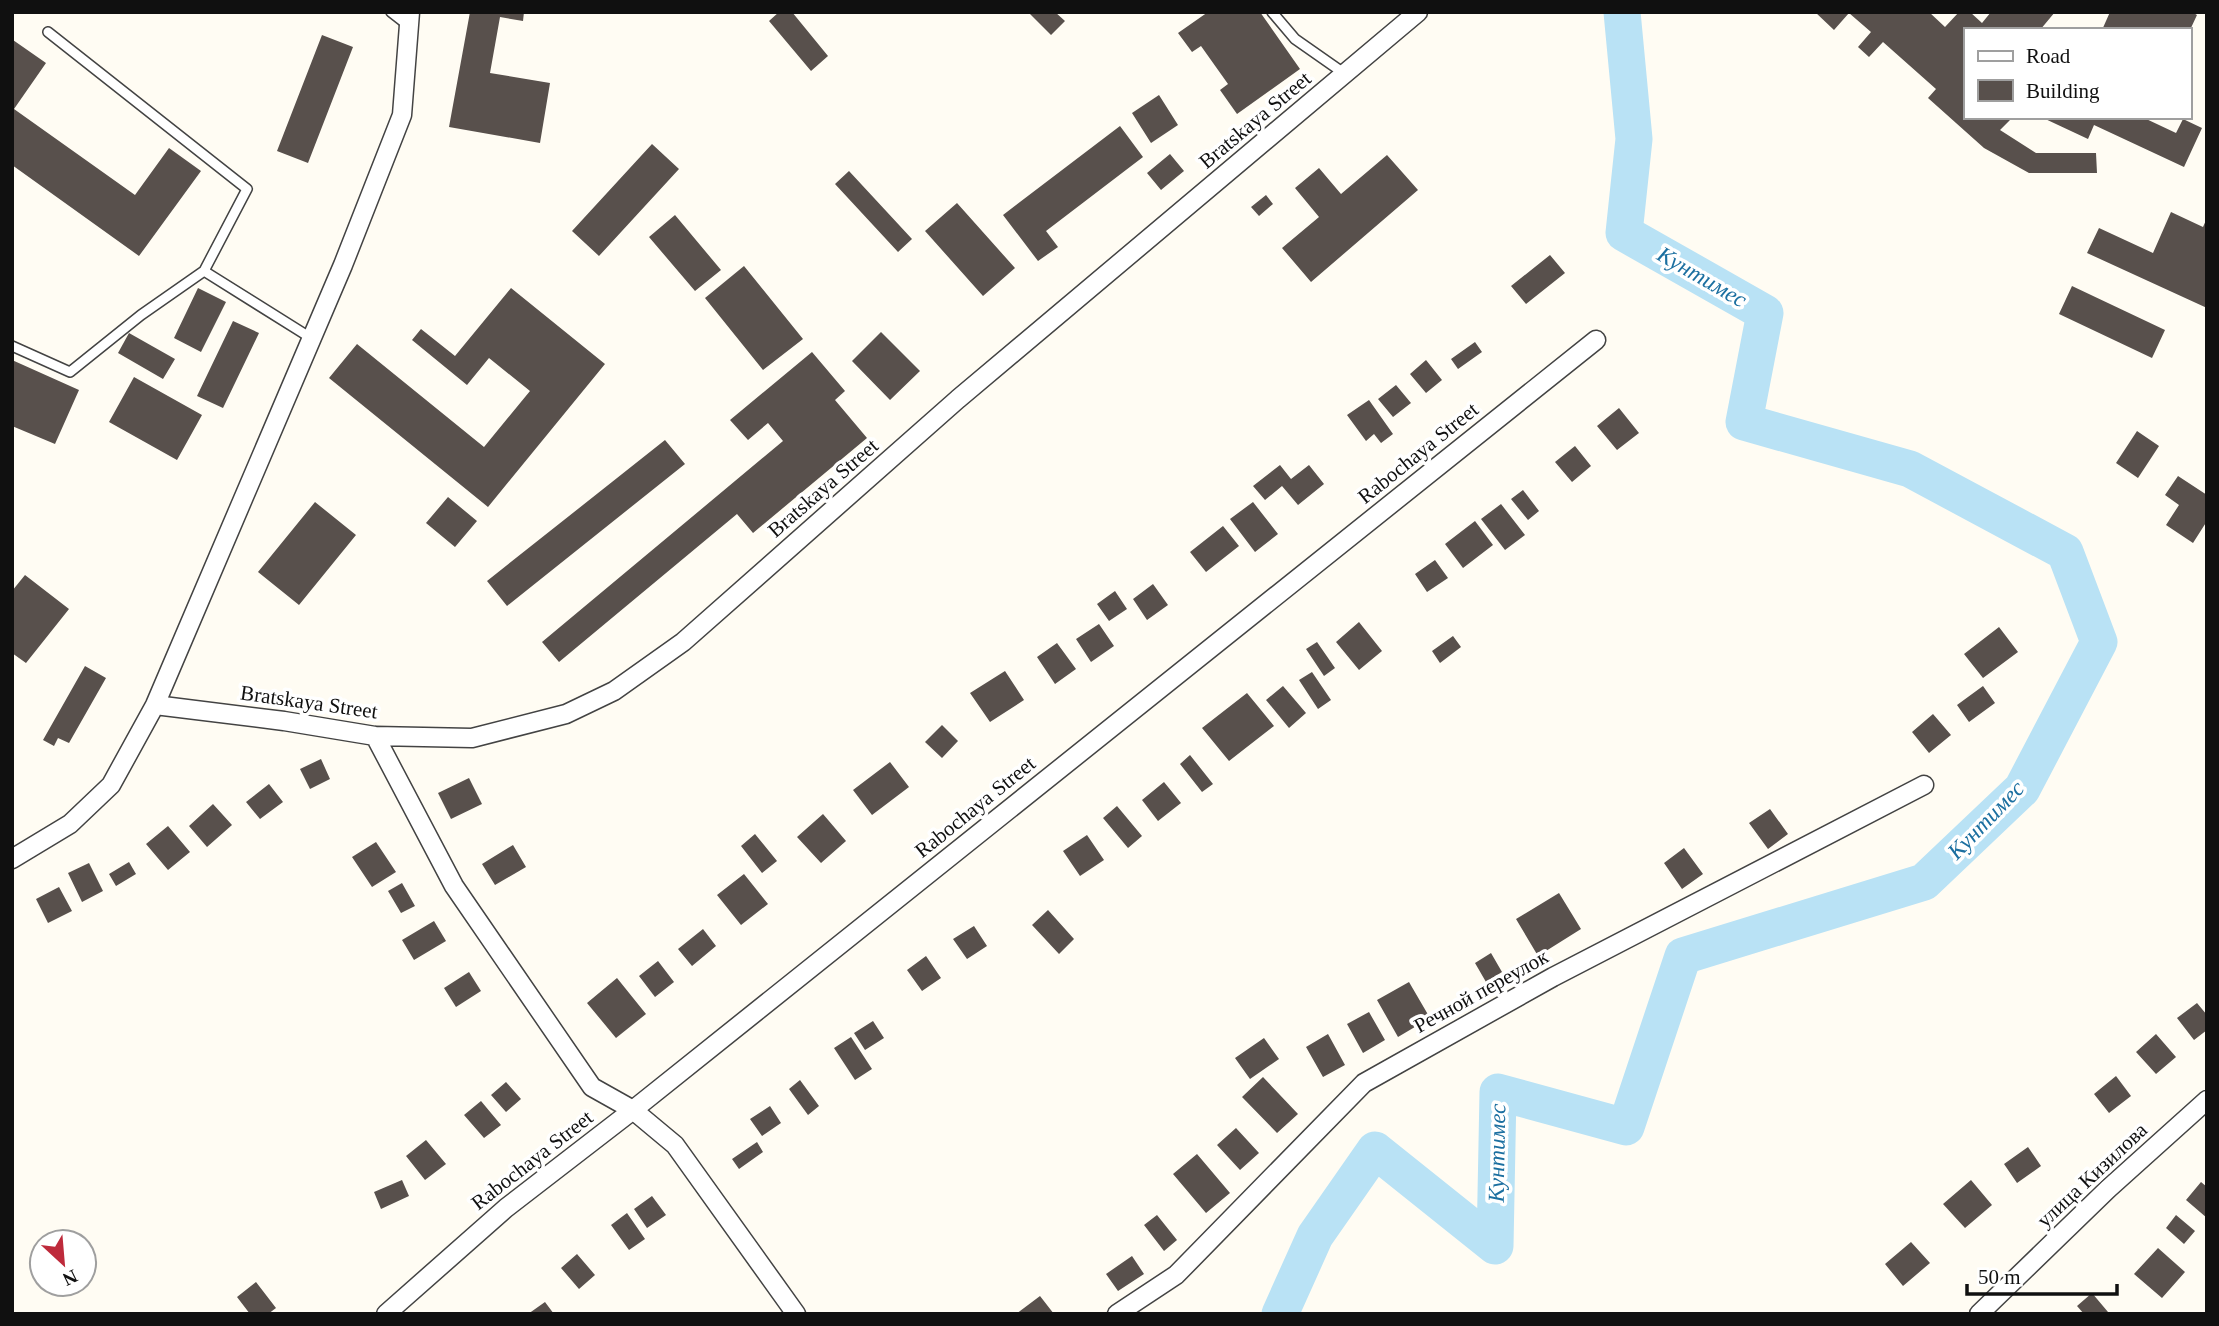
<svg xmlns="http://www.w3.org/2000/svg" width="2219" height="1326" font-family="'Times New Roman',serif">
<style>
.lines{fill:none;stroke-linecap:round;stroke-linejoin:round}
.river{stroke:#b9e2f5;stroke-width:37}
.building{fill:#58504c}
.service-casing{stroke:#434343;stroke-width:12}
.minor-casing{stroke:#434343;stroke-width:21}
.service{stroke:#fff;stroke-width:9}
.minor{stroke:#fff;stroke-width:18}
.labels{text-anchor:middle;dominant-baseline:central;stroke-width:7;stroke-linejoin:round;paint-order:stroke}
.street-label{font-size:21px;fill:#101010;stroke:#fff}
.water-label{font-size:23px;font-style:italic;fill:#1b6fa0;stroke:#fff}
</style>
<rect width="100%" height="100%" fill="#fffcf3"/>
<g class="lines">
<!-- river -->
<path class="river" d="M1280 1314 1315 1236 1375 1150 1495 1246 1498 1092 1626 1127 1683 956 1924 882 2022 789 2099 642 2065 552 1910 469 1744 422 1765 313 1624 233 1634 139 1622 12"/>
</g>
<!-- building -->
<path class="building" d="M470 12H524L523 21 500 17 490 73 550 83 540 143 449 127Z
M779 12H792L828 56 811 71 769 21Z
M1028 12H1055L1065 21 1051 35Z
M1208 12H1260L1300 69 1237 114 1220 90 1228 84 1201 46 1192 52 1178 33Z
M1815 12H1929L1945 27 1959 12H1970L1982 23 1991 12H2055L2040 30H1965V117H2007L2010 120 2000 130 2036 153H2096L2097 173H2029L1984 148 1928 98 1936 89 1883 42 1869 57 1858 47 1871 32 1849 13 1834 30Z
M2110 12H2192L2197 15 2190 30H2102Z
M322 35 353 47 308 163 277 151Z
M13 40 46 63 14 109 135 195 169 148 201 171 139 256 12 165Z
M1159 95 1178 125 1151 143 1132 113Z
M2041 117H2142L2176 133 2183 119 2202 128 2184 167 2094 125 2088 139Z
M1120 126 1143 157 1046 231 1058 247 1038 261 1003 215Z
M652 144 679 169 599 256 572 231Z
M1170 154 1184 171 1161 190 1147 173Z
M1387 155 1418 190 1311 282 1282 248 1319 217 1295 188 1319 168 1341 194Z
M849 171 912 239 898 252 835 184Z
M1266 195 1273 204 1259 216 1251 207Z
M957 203 1015 268 983 296 925 231Z
M2171 212 2203 227 2207 218V308L2087 253 2099 228 2153 253Z
M675 215 721 270 695 291 649 237Z
M1550 255 1565 273 1526 304 1511 286Z
M744 266 803 339 763 370 705 298Z
M2072 286 2165 330 2152 358 2059 314Z
M198 288 226 302 201 352 174 338Z
M511 288 605 364 488 507 329 378 357 344 484 447 530 391 489 358 467 385 412 340 421 329 455 356Z
M233 321 259 333 223 408 197 396Z
M881 332 920 371 890 400 852 361Z
M129 333 175 359 163 379 118 353Z
M1475 342 1482 352 1458 369 1451 359Z
M812 352 845 391 835 400 867 438 753 533 737 514 559 662 542 642 783 441 768 423 748 440 730 420Z
M12 360 79 390 55 444 12 426Z
M1426 360 1442 380 1426 393 1410 374Z
M134 377 202 415 177 460 109 422Z
M1396 385 1411 403 1393 417 1378 399Z
M1369 400 1393 434 1381 443 1374 434 1366 441 1347 415Z
M1619 408 1639 433 1617 450 1597 426Z
M2137 431 2159 446 2138 478 2116 463Z
M665 440 685 464 507 606 487 581Z
M1575 446 1591 466 1572 482 1555 462Z
M1280 465 1291 479 1309 465 1324 484 1298 505 1282 486 1265 500 1253 486Z
M2178 476 2207 495V521L2193 543 2166 525 2179 505 2165 495Z
M1523 490 1539 511 1528 520 1511 499Z
M448 497 477 521 455 547 426 523Z
M315 502 356 535 299 605 258 572Z
M1253 502 1278 534 1255 552 1230 519Z
M1501 504 1525 535 1505 550 1481 519Z
M1475 521 1493 545 1463 568 1445 544Z
M1223 526 1239 546 1206 572 1190 552Z
M1435 560 1448 578 1427 592 1415 574Z
M25 575 69 609 26 663 12 653V591Z
M1153 584 1168 605 1147 620 1133 599Z
M1115 591 1127 609 1109 621 1097 604Z
M1359 622 1382 651 1359 670 1336 642Z
M1099 624 1114 646 1091 662 1076 639Z
M1999 627 2018 652 1983 678 1964 654Z
M1453 636 1461 647 1440 663 1432 651Z
M1317 642 1335 668 1324 676 1306 649Z
M1057 643 1076 669 1055 684 1037 657Z
M85 666 106 678 69 743 58 738 54 746 43 740Z
M1005 671 1024 700 990 722 970 693Z
M1312 672 1331 700 1318 709 1299 680Z
M1283 686 1306 713 1289 728 1266 700Z
M1983 686 1995 703 1969 722 1957 705Z
M1247 693 1274 726 1229 761 1202 728Z
M1933 714 1951 735 1929 753 1912 732Z
M942 725 958 741 942 758 925 742Z
M1190 755 1213 784 1202 792 1180 764Z
M321 759 330 779 310 789 300 769Z
M890 762 909 787 872 815 853 790Z
M469 778 482 804 451 819 438 793Z
M1164 782 1181 803 1158 821 1142 800Z
M269 784 283 802 260 819 246 802Z
M213 804 232 825 207 847 189 826Z
M1117 806 1142 836 1128 848 1103 818Z
M1770 809 1788 834 1768 849 1749 823Z
M823 814 846 841 821 863 797 837Z
M168 826 190 852 168 870 146 844Z
M755 834 777 861 762 873 741 846Z
M1087 835 1104 860 1080 876 1063 851Z
M376 842 396 872 372 887 352 857Z
M513 845 526 867 495 885 482 864Z
M1684 848 1703 874 1682 889 1664 863Z
M129 862 136 874 116 886 109 874Z
M89 863 103 891 82 902 68 873Z
M744 874 768 904 741 925 717 895Z
M402 883 415 906 401 913 388 891Z
M59 887 72 911 48 923 36 899Z
M1559 893 1581 929 1538 956 1516 919Z
M1048 910 1074 939 1059 954 1032 925Z
M434 921 446 941 414 960 402 940Z
M974 926 987 946 967 959 953 939Z
M703 929 716 946 692 966 678 949Z
M1491 953 1502 972 1486 982 1475 963Z
M926 956 941 978 922 991 907 970Z
M658 961 674 982 655 997 639 976Z
M469 972 481 991 456 1007 444 988Z
M617 978 646 1014 616 1038 587 1003Z
M1409 982 1430 1018 1398 1037 1377 1000Z
M2197 1003 2207 1015V1030L2194 1040 2177 1018Z
M1369 1012 1385 1040 1363 1053 1347 1024Z
M873 1021 884 1038 865 1050 854 1033Z
M1328 1034 1345 1065 1323 1077 1306 1047Z
M2156 1034 2176 1057 2156 1074 2136 1052Z
M851 1037 872 1069 855 1080 834 1048Z
M1264 1038 1279 1059 1250 1079 1235 1058Z
M2116 1076 2131 1096 2109 1113 2094 1094Z
M1263 1077 1298 1114 1277 1133 1242 1097Z
M800 1080 819 1106 808 1115 789 1089Z
M506 1082 521 1099 506 1112 491 1095Z
M481 1101 501 1125 484 1138 464 1115Z
M770 1106 781 1123 762 1136 750 1119Z
M1236 1128 1259 1153 1240 1170 1217 1145Z
M426 1140 446 1164 425 1180 406 1156Z
M757 1142 763 1152 739 1169 732 1159Z
M2028 1147 2041 1166 2017 1183 2004 1164Z
M1197 1154 1230 1193 1206 1213 1173 1174Z
M402 1180 409 1196 381 1209 374 1192Z
M1971 1180 1992 1205 1965 1228 1943 1204Z
M2201 1182 2207 1187V1218L2186 1200Z
M652 1196 666 1215 647 1228 634 1209Z
M627 1213 645 1239 629 1250 611 1225Z
M1157 1215 1177 1240 1164 1251 1144 1225Z
M2176 1215 2195 1231 2184 1244 2166 1228Z
M1911 1242 1930 1263 1903 1286 1885 1264Z
M2158 1248 2185 1272 2162 1298 2134 1274Z
M577 1254 595 1275 579 1289 561 1268Z
M1132 1256 1144 1274 1118 1291 1106 1274Z
M256 1282 276 1308 268 1314H250L237 1297Z
M2092 1293 2108 1312 2105 1314H2084L2077 1306Z
M1040 1296 1054 1314H1016Z
M545 1302 554 1314H528Z"/>
<g class="lines">
<!-- service casing -->
<g class="service-casing">
<path id="service" d="M391 12 409 26
M1272 12 1295 39 1345 74
M48 32 247 189 204 271
M12 346 70 372 141 315 204 271 311 338"/>
</g>
<!-- minor casing -->
<g class="minor-casing">
<path id="minor" d="M155 705 284 721 375 736 472 738 566 714 614 691 683 642 958 399 1418 12
M375 736 454 886 592 1087 633 1110 675 1145 796 1314
M12 859 70 824 111 785 155 705 343 265 402 115 410 12
M386 1314 506 1208 633 1110 1596 340
M1117 1314 1176 1275 1364 1083 1553 977 1924 785
M1979 1314 2108 1189 2207 1100"/>
</g>
<!-- service -->
<use href="#service" class="service"/>
<!-- minor -->
<use href="#minor" class="minor"/>
</g>
<g class="labels">
<!-- street labels -->
<g class="street-label">
<text transform="translate(1255 120) rotate(-40)">Bratskaya Street</text>
<text transform="translate(1418 453) rotate(-39)">Rabochaya Street</text>
<text transform="translate(823 488) rotate(-41)">Bratskaya Street</text>
<text transform="translate(309 702) rotate(8)">Bratskaya Street</text>
<text transform="translate(975 807) rotate(-39)">Rabochaya Street</text>
<text transform="translate(1481 991) rotate(-29)">Речной переулок</text>
<text transform="translate(532 1160) rotate(-38)">Rabochaya Street</text>
<text transform="translate(2092 1175) rotate(-43)">улица Кизилова</text>
</g>
<!-- water labels -->
<g class="water-label">
<text transform="translate(1702 277) rotate(30)">Кунтимес</text>
<text transform="translate(1986 820) rotate(-46)">Кунтимес</text>
<text transform="translate(1497 1153) rotate(-89)">Кунтимес</text>
</g>
</g>
<!-- border -->
<rect width="2219" height="1326" fill="none" stroke="#101010" stroke-width="28"/>
<!-- legend -->
<rect x="1964" y="28" width="228" height="91" fill="#ffffff" stroke="#9f9f9f" stroke-width="2"/>
<rect x="1978" y="51" width="35" height="10" fill="#ffffff" stroke="#9f9f9f" stroke-width="2"/>
<text x="2026" y="63" font-size="21" fill="#101010">Road</text>
<rect x="1978" y="80" width="35" height="21" fill="#58504c" stroke="#9f9f9f" stroke-width="2"/>
<text x="2026" y="98" font-size="21" fill="#101010">Building</text>
<!-- north arrow -->
<g transform="translate(63 1263) rotate(154)"><circle r="33" fill="#ffffff" stroke="#9f9f9f" stroke-width="2"/>
<path d="M0-5L12 26L0 18L-12 26Z" fill="#be2a3b"/>
<text y="-10" font-size="19" font-weight="bold" text-anchor="middle" fill="#101010">N</text>
</g>
<!-- scale -->
<path d="M1967 1284v10h150v-10" fill="none" stroke="#101010" stroke-width="3.5"/>
<text x="1978" y="1284" font-size="21" fill="#101010" stroke="#ffffff" stroke-width="5" paint-order="stroke">50 m</text>
</svg>
